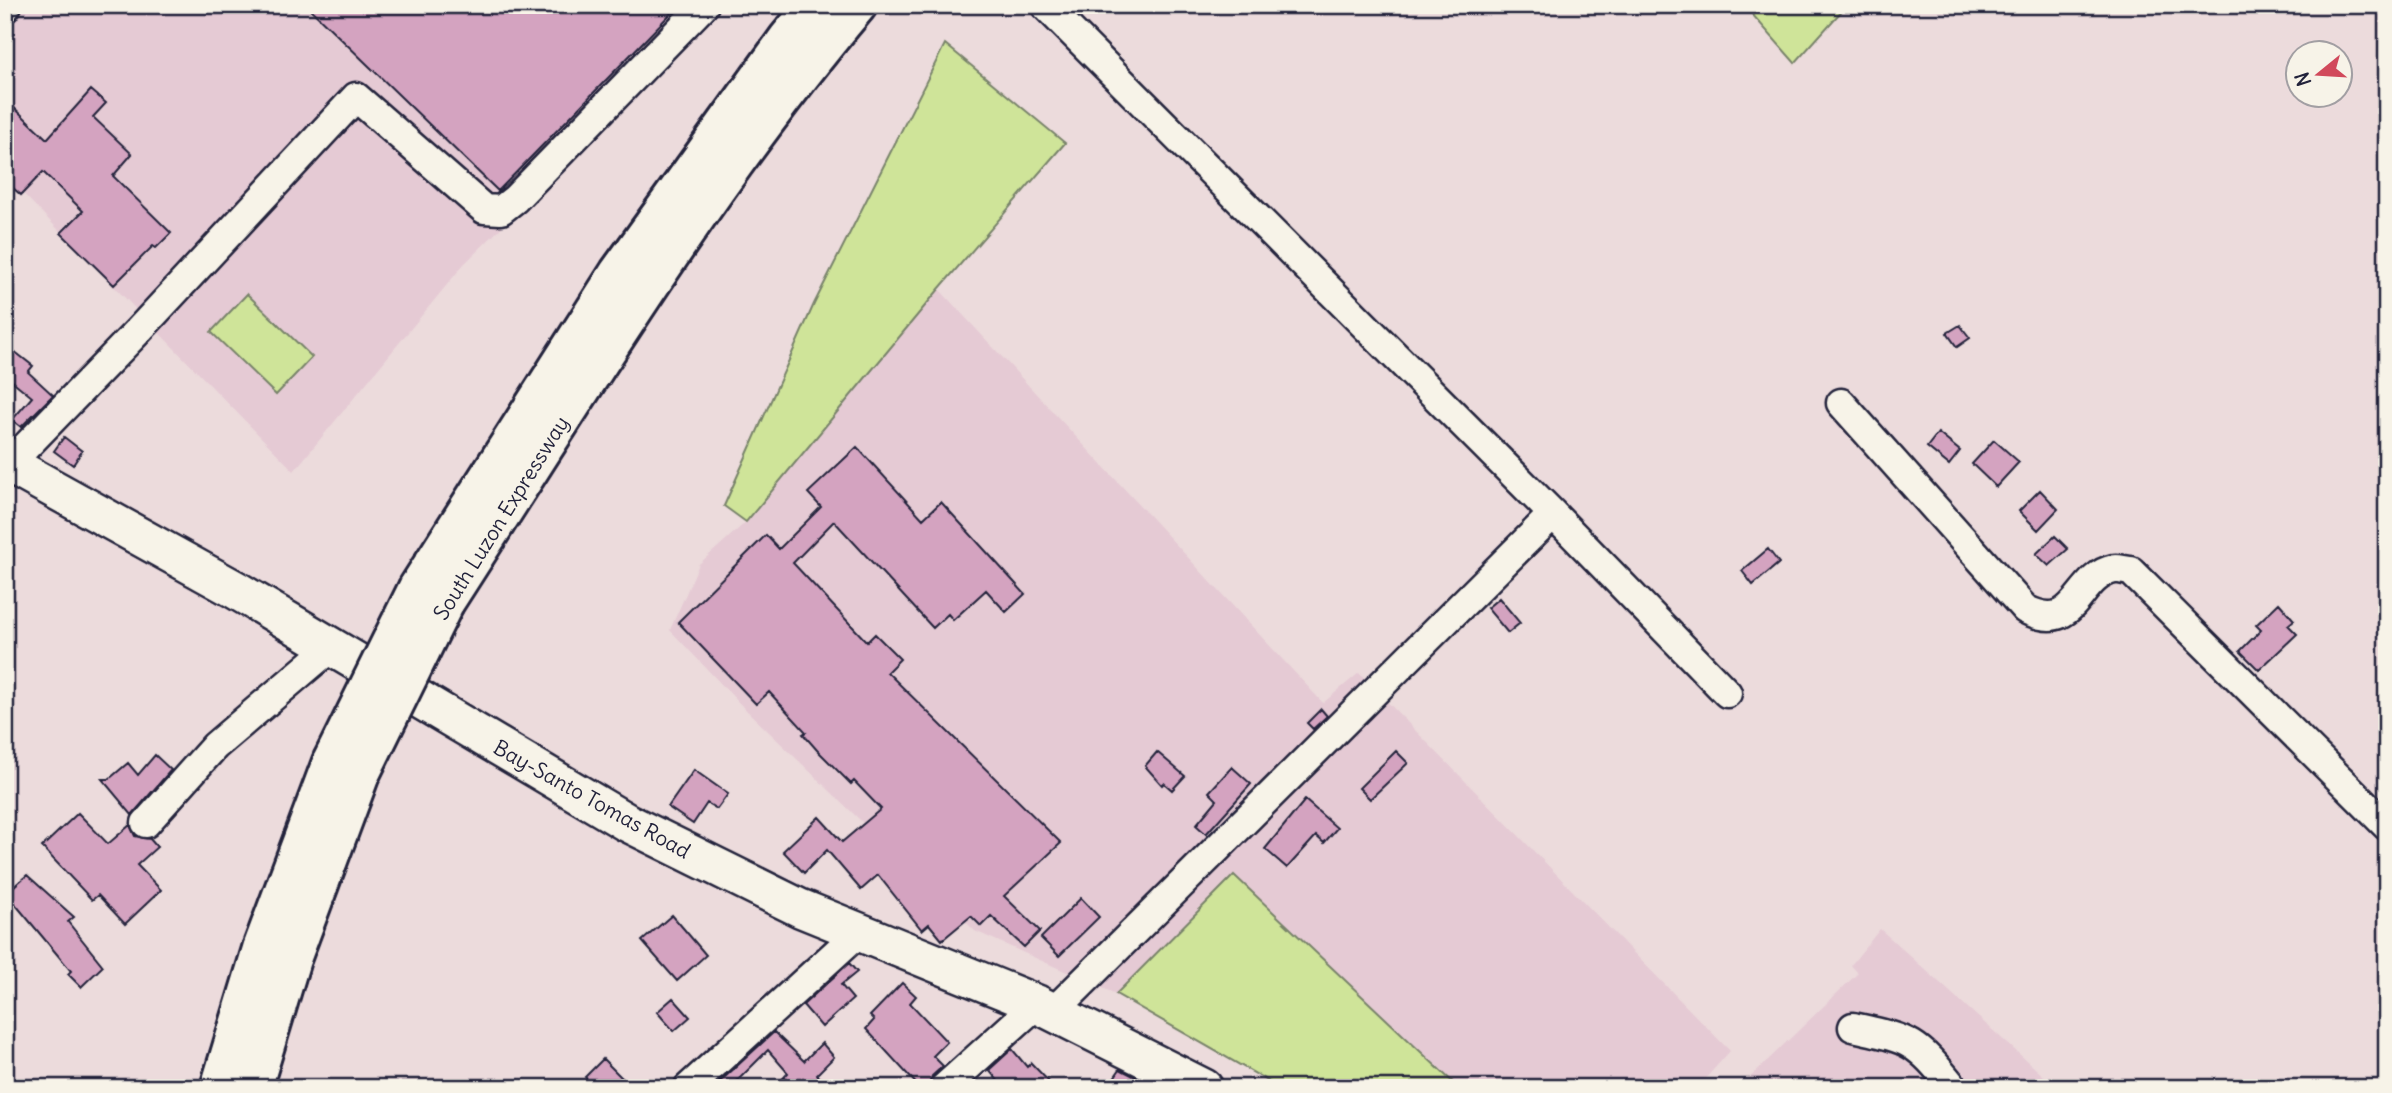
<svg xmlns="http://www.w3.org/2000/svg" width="2392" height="1093" font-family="Delius,sans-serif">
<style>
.built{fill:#e5cad4}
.green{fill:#cfe499;stroke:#78836a;stroke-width:2}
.building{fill:#d4a3c0;stroke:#22223b;stroke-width:2}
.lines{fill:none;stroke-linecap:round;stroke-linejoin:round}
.minor-casing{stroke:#22223b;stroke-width:33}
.major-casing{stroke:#22223b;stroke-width:42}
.highway-casing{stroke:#22223b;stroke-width:44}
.minor{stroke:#f7f3e8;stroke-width:28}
.major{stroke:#f7f3e8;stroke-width:37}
.highway{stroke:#f7f3e8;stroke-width:38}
.highway-bridge-casing{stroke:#22223b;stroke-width:44;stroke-linecap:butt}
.highway-bridge{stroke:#f7f3e8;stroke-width:38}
.labels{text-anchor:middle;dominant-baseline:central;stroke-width:6;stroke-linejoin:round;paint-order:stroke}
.street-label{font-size:21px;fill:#22223b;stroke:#f7f3e8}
</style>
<rect width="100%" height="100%" fill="#ecdbdc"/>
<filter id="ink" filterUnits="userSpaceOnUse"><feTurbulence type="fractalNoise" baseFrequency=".0143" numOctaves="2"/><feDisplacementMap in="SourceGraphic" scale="14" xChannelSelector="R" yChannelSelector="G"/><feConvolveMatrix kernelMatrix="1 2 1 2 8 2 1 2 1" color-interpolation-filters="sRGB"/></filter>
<g filter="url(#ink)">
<!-- built -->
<path class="built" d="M5 5H720L697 36 464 264 294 471 5 175Z
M939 289 1323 703 1359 673 1730 1051 1697 1088H1459L1234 876 1116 994 975 931 742 706 670 630 699 564 746 522Z
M1880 929 2057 1088H1739L1858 973 1851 965Z"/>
<!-- green -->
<path class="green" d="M1744 5H1847L1795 63Z
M945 44 1065 143 939 289 746 522 724 506 814 304Z
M247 294 312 357 276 395 211 332Z
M1234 875 1459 1088H1280L1116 994Z"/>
<!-- building -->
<path class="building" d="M306 5H679L498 191Z
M91 90 106 103 93 117 132 154 113 176 171 233 156 248 153 246 114 285 61 233 83 211 43 172 21 195 5 181V99L47 139Z
M1960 325 1970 338 1957 347 1947 333Z
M5 344 33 366 28 372 53 395 21 427 12 420 32 397 5 375Z
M1938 433 1960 451 1949 465 1927 447Z
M64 437 82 451 73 465 54 451Z
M1994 440 2019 462 1996 487 1972 464Z
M857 447 923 519 941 502 1025 594 1006 612 986 590 953 620 948 614 933 628 834 521 793 563 867 642 875 634 900 659 887 672 1061 843 1004 896 1040 931 1024 947 991 916 981 926 971 916 942 940 929 924 922 930 878 875 861 890 827 850 804 873 783 851 819 817 842 842 881 809 854 781 851 784 817 750 803 734 806 732 769 692 756 704 678 622 766 535 779 549 821 507 808 493Z
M2040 490 2058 509 2038 530 2019 511Z
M2055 536 2068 549 2049 566 2036 554Z
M1768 549 1779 563 1753 585 1742 571Z
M1499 598 1520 623 1508 633 1487 608Z
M2279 603 2294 620 2288 625 2297 634 2259 670 2240 651 2261 630 2256 625Z
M1321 709 1327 716 1313 729 1307 723Z
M1396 751 1408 763 1370 799 1359 788Z
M1157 752 1185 776 1172 790 1164 783 1162 785 1145 766Z
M155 755 171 770 132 815 102 779H109L128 763 138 775Z
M1232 767 1251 784 1206 834 1196 825 1217 800 1209 792Z
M694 770 728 794 717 809 707 803 693 824 668 807Z
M1305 800 1337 828 1324 843 1316 836 1287 868 1265 849Z
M78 813 108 844 130 825 135 836 150 839 157 847 137 865 161 890 125 924 98 895 92 900 42 847Z
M27 875 74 917 68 922 103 966 81 987 68 974 71 971 6 893Z
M1081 898 1099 917 1059 956 1041 938Z
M672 915 706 955 677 981 642 941Z
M849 963 857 972 841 985 853 999 822 1027 803 1005Z
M902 983 916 996 910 1003 947 1042 933 1056 943 1066 932 1076 928 1088H920L866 1029 874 1020 870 1016Z
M673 998 690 1017 674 1031 657 1012Z
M774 1032 804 1061 822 1043 834 1057 817 1074 820 1078 810 1088H774L788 1073 768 1050 730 1088H713Z
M1012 1049 1027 1067 1031 1063 1055 1088H1004L989 1070Z
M603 1059 632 1088H596L585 1077Z
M1120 1069 1157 1088H1107Z"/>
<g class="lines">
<!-- minor casing -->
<g class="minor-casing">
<path id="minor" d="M1045 5 1553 514 1053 1012
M5 8 7 5
M1841 403 2025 609C2078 636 2075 577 2114 569 2118 568 2126 571 2131 571L2387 826
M9 464 138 331 356 97 484 209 501 210 515 199 704 5
M1553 514 1727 693
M146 823 215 746 330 648
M1853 1027C1912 1040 1915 1040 1954 1088
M688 1088 858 933
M944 1088 1037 1004"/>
</g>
<!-- major casing -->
<g class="major-casing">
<path id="major" d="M5 462 236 590 626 822 800 908 1037 1004 1204 1088"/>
</g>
<!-- highway casing -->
<g class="highway-casing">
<path id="highway" d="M418 588 619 273 788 39 816 5
M444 603C575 400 701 190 857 5
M220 1088 262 949 332 762
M252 1088 291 959 360 774"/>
</g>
<!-- minor -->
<use href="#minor" class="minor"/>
<!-- major -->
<use href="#major" class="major"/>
<!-- highway -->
<use href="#highway" class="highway"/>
<!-- highway-bridge casing -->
<g class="highway-bridge-casing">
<path id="highway-bridge" d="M332 762 418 588
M360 774 444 603"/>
</g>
<!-- highway-bridge -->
<use href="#highway-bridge" class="highway-bridge"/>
</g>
</g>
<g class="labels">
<!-- street labels -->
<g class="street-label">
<text transform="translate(501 518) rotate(-58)">South Luzon Expressway</text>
<text transform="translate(592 799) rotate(29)">Bay-Santo Tomas Road</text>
</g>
</g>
<!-- margin -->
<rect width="2392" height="1093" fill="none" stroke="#f7f3e8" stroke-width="28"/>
<rect x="14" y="14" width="2364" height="1065" fill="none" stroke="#22223b" stroke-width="2.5" filter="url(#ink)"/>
<!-- north arrow -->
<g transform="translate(2319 74) rotate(252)"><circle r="33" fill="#f7f3e8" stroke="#a29fa3" stroke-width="2"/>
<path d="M0-5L12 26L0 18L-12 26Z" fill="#d1495b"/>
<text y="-10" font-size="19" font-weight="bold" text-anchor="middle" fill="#22223b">N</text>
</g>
</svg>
